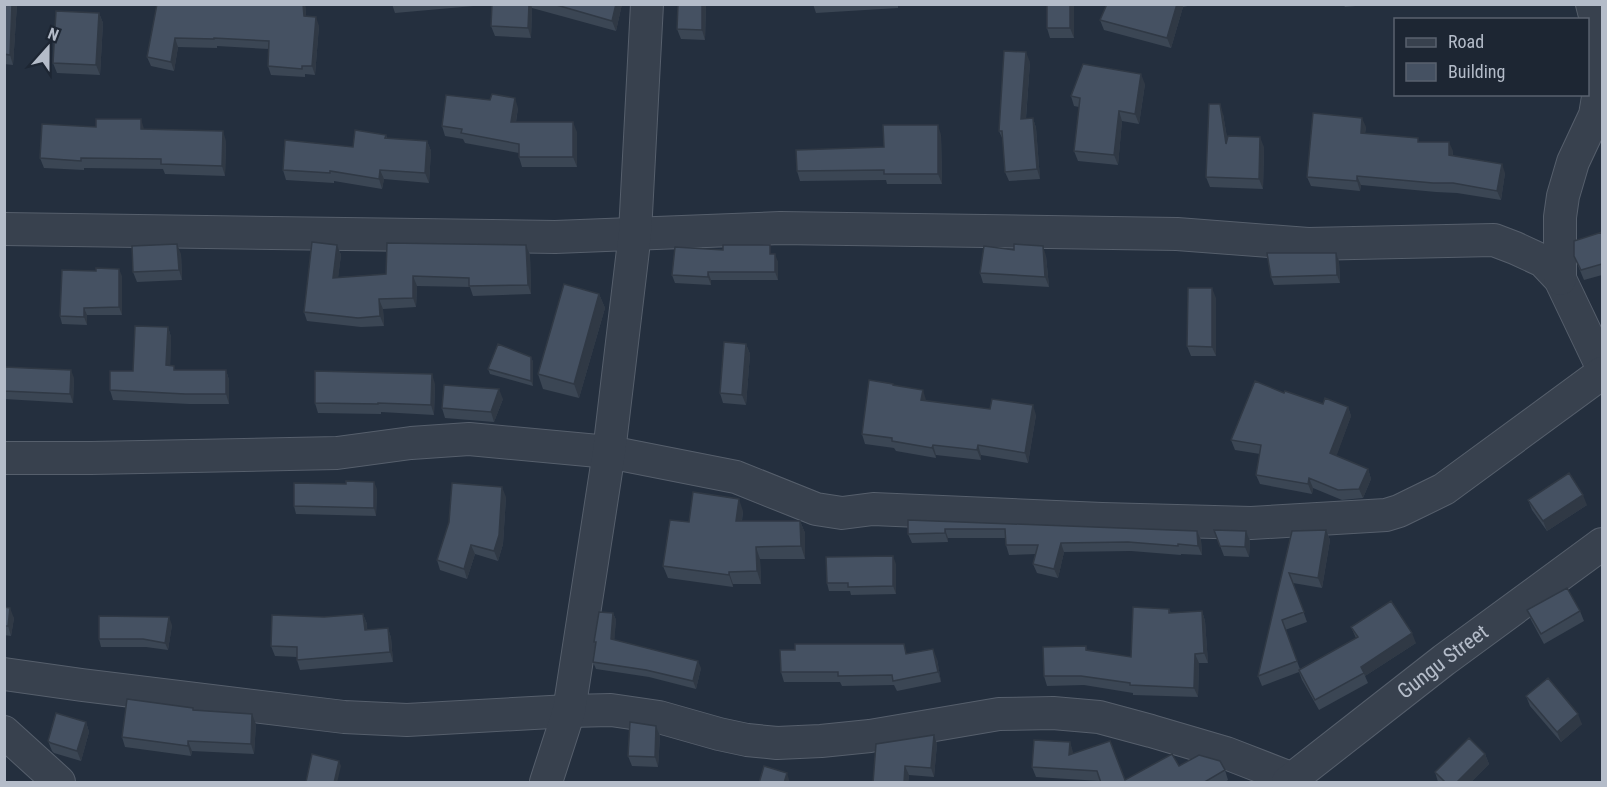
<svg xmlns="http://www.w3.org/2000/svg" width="1607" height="787" font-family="'Roboto Condensed',sans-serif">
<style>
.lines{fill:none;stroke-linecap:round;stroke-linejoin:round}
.minor-casing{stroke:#565f6c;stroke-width:34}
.minor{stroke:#38414e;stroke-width:32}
.wall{fill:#3b4654}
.shaded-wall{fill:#303945}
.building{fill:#455162;stroke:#303945;stroke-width:1.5}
.labels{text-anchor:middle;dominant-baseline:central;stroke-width:4.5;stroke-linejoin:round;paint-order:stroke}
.street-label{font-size:21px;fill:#b4bcc9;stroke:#1d2633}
</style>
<rect width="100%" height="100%" fill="#242f3e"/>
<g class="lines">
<!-- minor casing -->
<g class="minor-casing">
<g id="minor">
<path d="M4 229 555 237 780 228 1177 234 1308 244 1494 240 1515 248 1543 261 1560 279 1602 367"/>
<path d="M1560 279V217L1563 196 1573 162 1595 115 1602 73 1600 36 1592 4"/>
<path d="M4 458H91L337 453 411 443 469 439 609 452 736 477 816 509 842 513 873 509 1102 519 1251 523 1386 515 1399 511 1444 489 1602 373"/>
<path d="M4 674 82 685 344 717 407 720 569 711 611 710 659 717 719 734 747 740 777 743 821 741 870 736 999 714 1053 713 1099 717 1151 731 1226 753 1293 779 1299 782"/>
<path d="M4 732 59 782"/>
<path d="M546 782 569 711 609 452 635 233 647 4"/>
<path id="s1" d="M1288 782 1444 660 1602 544"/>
</g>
</g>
<!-- minor -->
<use href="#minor" class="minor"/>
</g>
<!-- wall -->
<path class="wall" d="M4 4H17L13 65 4 64Z
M157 4H305L306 16 319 26 315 75 305 74V77L271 75 268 66 269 49 217 46V48L178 47 174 71 151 66 147 57Z
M392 4H485V5L395 13Z
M492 4H622L616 31 532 8 531 38 495 36 491 26Z
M678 4H706L705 40 681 39 677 29Z
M813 4H898V8L816 13Z
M1074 4V38H1050L1047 28Z
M1107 4H1197L1183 7 1171 48 1104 30 1100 20Z
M1343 4H1377L1345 7Z
M99 13 103 23 100 75 57 73 53 63Z
M1030 62 1026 119 1033 118 1036 128 1040 179 1009 181 1005 172 1003 140 999 131Z
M1145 84 1139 124 1122 121 1118 165 1078 161 1074 151 1079 107 1074 106 1071 96Z
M518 108 516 122 577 132V167H522L519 157V153L465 143 463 139 445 136 442 126Z
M1223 114 1227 138 1264 147 1263 189 1210 187 1206 177Z
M1366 127 1365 133 1419 142 1453 151V156L1505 173 1501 200 1457 193 1436 192 1361 185 1360 191 1311 186 1307 177Z
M144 129 226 141 225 176 165 174 163 169 84 168V170L44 168 40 158Z
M386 135 387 138 427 141 431 151 429 183 384 179 382 189 334 181V183L286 180 283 170 353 147Z
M941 135 942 184H887L886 180 800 181 797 171 884 147Z
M1602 232V275L1584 280 1574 256Z
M337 245 341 255 338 277 386 274 526 245 530 255 531 294 473 296 470 287 417 286 416 307 383 309 384 326 361 327 307 321 304 312Z
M1014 250 1046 256 1049 287 983 283 980 273Z
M1336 253 1339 261 1340 283 1274 285 1271 277Z
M181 254 182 280 137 282 133 272Z
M773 254 778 262V280H711V285L675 283 672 275Z
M122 276V315H87V325L62 324 60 316Z
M599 294 605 308 579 398 543 389 538 374Z
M1216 298V356H1191L1187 346Z
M168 327 171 337 170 366 176 370H226L229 380V404H189L113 400 110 390 133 371Z
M746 344 750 354 746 405 723 403 720 393Z
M531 357 533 362V386L490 374 488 369Z
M4 367 74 378 73 403 4 399Z
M435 384 434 415 381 412V414L318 413 315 403Z
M894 385 926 401 1036 415 1028 463 981 455V460L936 455V458L896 451 894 448 865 444 862 434Z
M1284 393 1323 404 1348 407 1351 416 1336 456 1368 469 1371 479 1363 498 1342 500 1313 488 1312 494 1260 484 1256 475 1260 454 1235 450 1231 440Z
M503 399 494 422 445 418 442 408Z
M346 484 377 489 376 516 296 514 294 506Z
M506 497 503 544 498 561 475 554 467 579 440 570 437 560Z
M1528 500 1587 505 1547 531 1532 510Z
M743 511 742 521H800L805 533V559H760L761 584H733V587L668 578 663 566 689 522Z
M908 520 1197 531 1201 540 1202 555 1181 554V555L1131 551 1064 552 1058 578 1037 573 1033 564 1036 554 1009 555 1006 545 1005 538H948V542L912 543 908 534Z
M1214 530 1246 531 1250 541 1249 557 1224 556Z
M1326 530 1330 540 1322 588 1293 583 1307 622 1285 630 1300 669 1356 638 1351 627 1416 643 1365 676 1368 683 1319 710 1302 680 1299 672 1262 686 1258 676 1292 531Z
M896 564V594L851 595 850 591H829L827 583Z
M4 607 14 618 11 636 4 635Z
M1169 609 1171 613 1202 611 1205 621 1208 663H1199L1198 697 1133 695V693L1084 685 1047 686 1044 676 1086 646 1087 650 1131 657Z
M1527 610 1580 611 1584 621 1544 644 1531 620Z
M613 613 616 620 614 640 701 668 696 689 649 677 596 669 593 662 596 646 594 642Z
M363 614 367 624V630L388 628 391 638 393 662 300 670 297 660V657L275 656 271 646 324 617Z
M172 625 168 650 146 647H101L99 639Z
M908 654 937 659 941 682 897 691 894 685 842 686 840 682H784L781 672Z
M1526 696 1582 724 1561 742 1530 706Z
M193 708 194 710 256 724 254 754 192 751 191 756 125 747 122 737Z
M86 722 89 732 81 761 54 753 52 751 48 741Z
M656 726 660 736 658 767 632 766 628 756Z
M934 735 937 744 934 777 909 775 908 783H873Z
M1070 742 1073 754 1125 780 1179 766 1225 770 1228 780 1224 783H1101L1100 781 1036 777 1032 767Z
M1485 754 1489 764 1470 783H1439L1438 782 1435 772Z"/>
<!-- shaded-wall -->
<path class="shaded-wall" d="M12 4H17L13 65 10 55Z
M303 4H305L307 25 304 16Z
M529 4H531L532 8 531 38 528 28Z
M616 4H622L616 31 612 21Z
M702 4H706L705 40 702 30Z
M1070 4H1074V38L1070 28Z
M1177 4H1182L1183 7 1171 48 1167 38Z
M99 13 103 23 100 75 96 65Z
M316 17 319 26 315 75 312 66Z
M175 38 178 47 174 71 171 62Z
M1026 52 1030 62 1025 129 1021 119Z
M1141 74 1145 84 1139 124 1135 114Z
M515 98 518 108 514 132 511 122Z
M1220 104 1223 114 1230 154 1226 144Z
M1119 111 1122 121 1118 165 1114 155Z
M1033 118 1036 128 1040 179 1037 169Z
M1362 118 1366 127 1364 142 1361 133Z
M141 119 144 129H141Z
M573 122 577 132V167L573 157Z
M938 125 941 135 942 184 938 174Z
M223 131 226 141 225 176 222 166Z
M1260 137 1264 147 1263 189 1259 179Z
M427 141 431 151 429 183 425 173Z
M1449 142 1453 151 1452 164 1449 155Z
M1502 164 1505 173 1501 200 1497 191Z
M380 170 384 179 382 189 379 179Z
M1357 176 1361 185 1360 191 1357 181Z
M177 244 181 254 182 280 179 270Z
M337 245 341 255 337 287 333 278Z
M526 245 530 255 531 294 528 285Z
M1043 246 1046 256 1049 287 1045 277Z
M1336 253 1339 261 1340 283 1337 275Z
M775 254 778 262V280L775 272Z
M119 269 122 276V315L119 307Z
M708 272 711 280V285L708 277Z
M413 276 417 286 416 307 413 298Z
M1212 288 1216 298V356L1212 347Z
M599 294 605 308 579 398 574 384Z
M379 299 383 309 384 326 380 316Z
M84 308 87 315V325L84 317Z
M168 327 171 337 170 375 166 365Z
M746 344 750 354 746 405 742 395Z
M531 357 533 362V386L531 381Z
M71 370 74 378 73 403 70 394Z
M226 370 229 380V404L226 394Z
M432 374 435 384 434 415 431 405Z
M499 389 503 399 494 422 491 412Z
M923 390 926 400 924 410 921 400Z
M1033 405 1036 415 1028 463 1025 453Z
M1348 407 1351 416 1334 463 1330 453Z
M933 445 936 455V458L932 448Z
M978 445 981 455V460L977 450Z
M1368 469 1371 479 1363 498 1359 489Z
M1309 478 1313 488 1312 494 1308 484Z
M374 482 377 489 376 516 374 508Z
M502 487 506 497 503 544 498 561 494 551Z
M1583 495 1587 505 1547 531 1543 521Z
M739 499 743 511 740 533 736 521Z
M800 521 805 533V559L801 546Z
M945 529 948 538V542L945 533Z
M1326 530 1330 540 1322 588 1318 578Z
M1197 531 1201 540 1202 555 1198 546Z
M1246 531 1250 541 1249 557 1245 547Z
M1061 543 1064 552 1058 578 1054 569Z
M471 545 475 554 467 579 464 569Z
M756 547 760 559 761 584 757 571Z
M893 556 896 564V594L893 586Z
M729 572 733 584V587L729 575Z
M10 608 14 618 11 636 8 626Z
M1202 611 1205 621 1208 663 1204 653Z
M613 613 616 620 614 646 611 639Z
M363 614 367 624 368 640 365 630Z
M169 617 172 625 168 650 165 643Z
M388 628 391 638 393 662 390 652Z
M1412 633 1416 643 1365 676 1361 667Z
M933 649 937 659 941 682 938 672Z
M1195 654 1199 663 1198 697 1194 688Z
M698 661 701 668 696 689 693 681Z
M252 714 256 724 254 754 251 744Z
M1578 714 1582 724 1561 742 1557 732Z
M86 722 89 732 81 761 77 751Z
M656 726 660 736 658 767 655 757Z
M934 735 937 744 934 777 931 768Z
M188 741 192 751 191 756 188 746Z
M1070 742 1073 752 1072 765 1069 755Z
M1485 754 1489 764 1470 783H1456Z
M339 761 341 766 337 783H334Z
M905 766 909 775 908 783H904Z
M787 773 790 783H784Z"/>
<!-- building -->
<path class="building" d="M4 4H12L10 55 4 54Z
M157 4H303L304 16 316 17 312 66H302V69L268 66 269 41 214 38V39L175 38 171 62 147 57Z
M492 4H529L528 28 491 26Z
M553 4H616L612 21Z
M678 4H702V30L677 29Z
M1047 4H1070V28H1047Z
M1107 4H1177L1167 38 1100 20Z
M56 11 99 13 96 65 53 63Z
M1004 51 1026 52 1021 119 1033 118 1037 169 1005 172 1002 131H999Z
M1083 64 1141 74 1135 114 1119 111 1114 155 1074 151 1080 98 1071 96Z
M492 94 515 98 511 122H573V157H519V144L461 133 462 129 442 126 446 95 490 100Z
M1209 104H1220L1226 144 1228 136 1260 137 1259 179 1206 177Z
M1313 113 1362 118 1361 133 1418 138V142H1449V155L1502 164 1497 191 1453 183H1433L1357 176V181L1307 177Z
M96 119H141V129L223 131 222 166 161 164V159L81 158V161L40 158 42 124 96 127Z
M883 125H938V174H884V170L797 171 796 150 884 147Z
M355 130 386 135 385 138 427 141 425 173 380 170 379 179 330 171V173L283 170 285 140 353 147Z
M1602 232V264L1581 270 1574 256V241Z
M312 242 337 245 333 278 386 274 387 243 526 245 528 285 469 286V278L413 276V298L379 299 380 316 358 318 304 312Z
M177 244 179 270 133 272 132 246Z
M1014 244 1043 246 1045 277 980 273 984 246 1014 250Z
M723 245H770V254H775V272H708V277L672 275 675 247 723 250Z
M1267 253H1336L1337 275 1271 277Z
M96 268 119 269V307L84 308V317L60 316 62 270 96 271Z
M564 284 599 294 574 384 538 374Z
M1188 288H1212V347L1187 346Z
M135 326 168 327 166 365 174 366V370H226V394H185L110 390V371H133Z
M724 342 746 344 742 395 720 393Z
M498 344 531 357V381L488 369Z
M4 367 71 370 70 394 4 391Z
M315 371 432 374 431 405 378 403V404L315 403Z
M869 380 893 384V385L923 390 921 400 990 409 992 399 1033 405 1025 453 978 445 977 450 933 445 932 448 892 441V438L862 434Z
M1255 381 1284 393 1285 391 1323 404 1325 398 1348 407 1330 453 1368 469 1359 489 1338 490 1309 478 1308 484 1256 475 1261 445 1231 440Z
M444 385 499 389 491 412 442 408Z
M1569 473 1583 495 1543 521 1528 500Z
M346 481 374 482V508L294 506V483L346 484Z
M452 483 502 487 499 535 494 551 471 545 464 569 437 560 449 522Z
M693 492 739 499 736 521H800L801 546 756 547 757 571 729 572V575L663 566 670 520 689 522Z
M908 520 1197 531 1198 546 1178 544V546L1128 542 1061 543 1054 569 1033 564 1038 545H1006L1005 529H945V533L908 534Z
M1214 530 1246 531 1245 547 1220 546Z
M1326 530 1318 578 1289 573 1304 612 1282 620 1297 661 1258 676 1292 531Z
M893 556V586L848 587V583H827L826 557Z
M1567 588 1580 611 1541 634 1527 610Z
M1391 601 1412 633 1361 667 1364 673 1315 700 1299 670 1358 637 1351 627Z
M4 607 10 608 8 626H4Z
M1133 607 1169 609V613L1202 611 1204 653 1195 654 1194 688 1130 685V683L1081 676H1044L1043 647 1086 646V650L1131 657Z
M599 612 613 613 611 639 698 661 693 681 646 670 593 662 596 642H594Z
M363 614 365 630 388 628 390 652 297 660V647L271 646 272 615 324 617Z
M99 616 169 617 165 643 143 639H99Z
M795 644H904L906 654 933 649 938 672 893 681 892 675 838 676V672H781L780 650H795Z
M1548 678 1578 714 1557 732 1526 696Z
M127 699 193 708V710L252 714 251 744 188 741V746L122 737Z
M56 713 86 722 77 751 51 743 48 741Z
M630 722 656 726 655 757 628 756Z
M934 735 931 768 905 766 904 783H873L876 744Z
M1469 738 1485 754 1456 783H1446L1435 772Z
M1034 740 1070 742 1069 755 1110 741 1125 780 1172 754 1179 766 1199 755 1220 761 1225 770 1203 783H1101L1097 771 1032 767Z
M312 754 339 761 334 783 306 782Z
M764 766 787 773 784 783H759Z"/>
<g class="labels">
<!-- street labels -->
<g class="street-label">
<text stroke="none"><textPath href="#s1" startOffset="196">Gungu Street</textPath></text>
</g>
</g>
<!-- border -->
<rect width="1607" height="787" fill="none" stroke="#b4bcc9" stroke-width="12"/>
<!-- legend -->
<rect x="1394" y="18" width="195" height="78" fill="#1d2633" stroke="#59626f" stroke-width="1.5"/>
<rect x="1406" y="38" width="30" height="9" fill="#38414e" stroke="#59626f" stroke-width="1.5"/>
<text x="1448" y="48" font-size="18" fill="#b4bcc9">Road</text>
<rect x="1406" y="63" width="30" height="18" fill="#455162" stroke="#59626f" stroke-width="1.5"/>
<text x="1448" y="78" font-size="18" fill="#b4bcc9">Building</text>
<!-- north arrow -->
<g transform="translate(48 48) rotate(21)" stroke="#1d2633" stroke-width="4.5" paint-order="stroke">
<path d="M0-4.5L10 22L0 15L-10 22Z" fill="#b4bcc9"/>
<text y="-9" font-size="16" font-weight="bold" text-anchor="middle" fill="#b4bcc9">N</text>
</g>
</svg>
